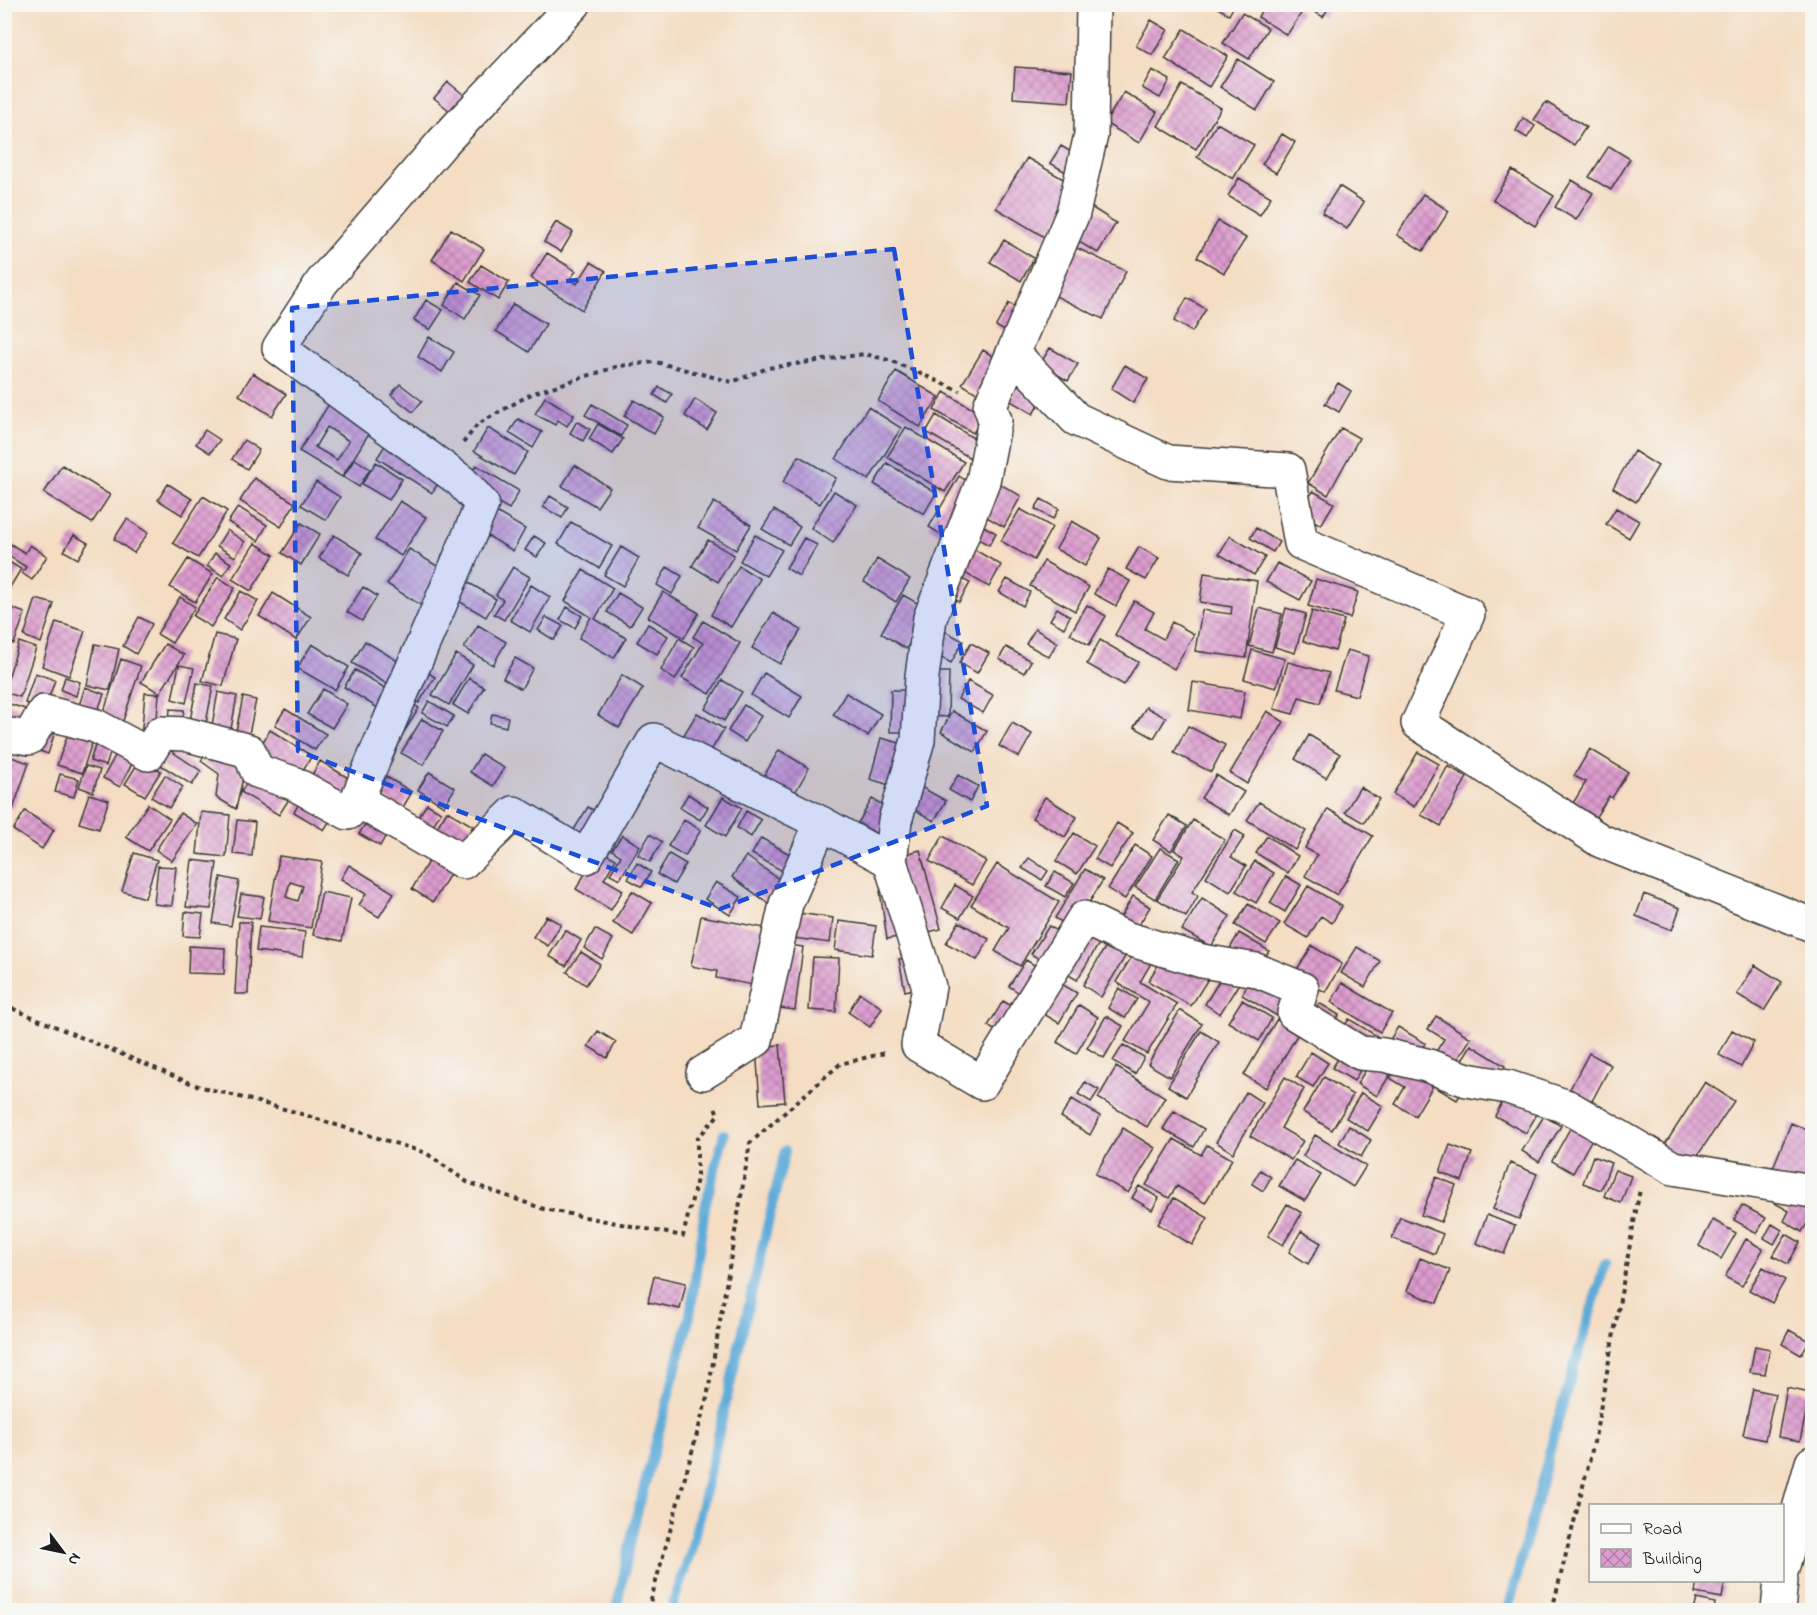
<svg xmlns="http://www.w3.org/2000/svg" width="1817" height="1615" font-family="'Indie Flower',sans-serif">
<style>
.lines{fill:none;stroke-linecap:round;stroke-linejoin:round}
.stream{stroke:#5fabd8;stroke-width:10}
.building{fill:url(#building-cross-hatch);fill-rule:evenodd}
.minor-casing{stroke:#3c3935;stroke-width:36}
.path{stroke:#3c3935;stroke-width:4;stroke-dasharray:4.5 4.5;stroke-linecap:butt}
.minor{stroke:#fff;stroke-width:33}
.marked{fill:#1d4ed8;fill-opacity:0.2;stroke:#1d4ed8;stroke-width:4.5;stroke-dasharray:12 8;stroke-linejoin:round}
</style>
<defs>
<pattern id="building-cross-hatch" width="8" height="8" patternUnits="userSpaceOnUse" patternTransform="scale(1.5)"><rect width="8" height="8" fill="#dd9ccf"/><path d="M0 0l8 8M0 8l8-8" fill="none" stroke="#b27ea7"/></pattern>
</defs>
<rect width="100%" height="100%" fill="#f6f6f2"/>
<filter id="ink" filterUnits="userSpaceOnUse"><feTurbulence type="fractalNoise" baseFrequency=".0167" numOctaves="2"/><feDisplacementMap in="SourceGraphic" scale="12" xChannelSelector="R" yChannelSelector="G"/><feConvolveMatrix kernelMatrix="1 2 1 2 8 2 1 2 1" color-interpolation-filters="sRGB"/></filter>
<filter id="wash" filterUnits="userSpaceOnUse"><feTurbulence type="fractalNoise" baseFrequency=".008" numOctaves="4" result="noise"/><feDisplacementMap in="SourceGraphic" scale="24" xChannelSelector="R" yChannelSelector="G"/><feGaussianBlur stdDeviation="1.35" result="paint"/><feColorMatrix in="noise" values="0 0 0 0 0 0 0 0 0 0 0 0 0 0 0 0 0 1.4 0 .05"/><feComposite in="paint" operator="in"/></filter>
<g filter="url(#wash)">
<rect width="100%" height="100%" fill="#f4ddc3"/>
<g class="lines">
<!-- stream -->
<path class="stream" d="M616 1610 636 1517 690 1316 705 1207 724 1134
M671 1610 691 1551 785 1151
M1508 1610 1558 1420 1605 1264"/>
</g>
<g id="blocks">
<!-- building -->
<path class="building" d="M1212 4H1235L1229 15Z
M1265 4H1290L1302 12 1287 35 1258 17Z
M1302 4H1331L1323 17Z
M1242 13 1268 28 1249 59 1223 43Z
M1151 20 1168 30 1152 55 1136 46Z
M1184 29 1228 56 1209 87 1165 59Z
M1238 59 1274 82 1257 110 1220 87Z
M1015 67 1072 71 1069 102 1013 98Z
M1152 70 1170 80 1160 98 1142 88Z
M448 82 474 103 461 120 434 98Z
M1182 85 1221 108 1196 149 1158 126Z
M1124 92 1157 112 1139 143 1105 123Z
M1546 102 1586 127 1574 145 1534 120Z
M1523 118 1535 126 1527 138 1516 131Z
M1217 123 1254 145 1233 179 1197 157Z
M1282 134 1295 142 1276 173 1262 164Z
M1061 146 1081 158 1071 175 1050 163Z
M1609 146 1630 159 1611 190 1589 177Z
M1027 158 1077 187 1046 238 996 208Z
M1512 170 1554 196 1535 226 1493 200Z
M1239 178 1271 197 1260 215 1228 196Z
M1572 180 1593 193 1576 220 1555 207Z
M1339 186 1364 202 1347 229 1322 213Z
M1423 194 1449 211 1423 251 1397 235Z
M1091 207 1116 223 1098 253 1072 238Z
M1218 221 1246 238 1224 273 1197 257Z
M556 222 573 232 561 252 544 242Z
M451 229 484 249 464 281 432 260Z
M1004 240 1034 258 1021 281 990 262Z
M1066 243 1126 271 1103 319 1043 290Z
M547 253 576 271 570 279 577 284 591 262 606 271 582 310 531 278Z
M481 265 509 282 498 300 470 282Z
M458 282 480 295 465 319 444 305Z
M1187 298 1206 309 1192 332 1174 321Z
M426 300 443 310 430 330 414 320Z
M1009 303 1026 314 1013 336 996 326Z
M513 304 546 324 529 352 496 331Z
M429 337 454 352 442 372 418 357Z
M1050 348 1078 364 1068 381 1040 364Z
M983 350 1004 363 983 397 962 384Z
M1125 365 1148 379 1133 403 1111 389Z
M896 371 939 397 920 427 878 401Z
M253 373 286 394 272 416 239 395Z
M1019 383 1043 397 1033 414 1009 400Z
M1338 383 1351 391 1339 412 1325 404Z
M400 384 422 401 413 412 391 395Z
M659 387 672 394 667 403 654 395Z
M944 392 983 415 973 433 934 410Z
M545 397 574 415 567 426 558 420 555 425 535 414Z
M695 399 717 413 707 430 685 416Z
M634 400 664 417 654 434 624 416Z
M329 404 371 430 342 477 299 451ZM327 427 349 441 337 460 315 447Z
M592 404 627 425 621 436 585 415Z
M868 407 901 428 869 480 836 459Z
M936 415 973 438 981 424 972 459 926 432Z
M518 419 542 432 533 448 509 433Z
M577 421 590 429 583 441 570 433Z
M598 424 623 439 613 454 589 439Z
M906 427 964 462 945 492 887 457Z
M488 428 528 452 514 475 474 451Z
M1341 428 1359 438 1328 495 1308 483Z
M205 430 220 440 210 453 196 444Z
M244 440 259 450 247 469 232 459Z
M388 441 443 476 432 493 377 458Z
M1634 451 1658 466 1636 502 1613 488Z
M799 456 836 478 820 504 783 482Z
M355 459 370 469 359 487 343 477Z
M376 462 402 479 389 500 362 484Z
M887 463 936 493 924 514 874 484Z
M62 465 110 495 92 523 44 493Z
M476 465 519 491 509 509 465 483Z
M575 465 610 488 597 507 562 486Z
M959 476 977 488 947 538 929 527Z
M254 478 295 503 281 527 240 501Z
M995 481 1021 496 1004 527 978 512Z
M316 482 340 497 326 520 301 505Z
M168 484 192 499 182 515 158 500Z
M834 491 857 505 833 543 811 528Z
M1313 491 1334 503 1321 525 1300 513Z
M203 496 227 511 198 558 173 543Z
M550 496 568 507 562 518 543 507Z
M1041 499 1059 509 1053 519 1035 509Z
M400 501 426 517 401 556 375 540Z
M714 502 751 525 736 550 698 528Z
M238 507 267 525 258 541 228 522Z
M1616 508 1639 521 1629 538 1606 524Z
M491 509 525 529 513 551 478 530Z
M1020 509 1052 527 1034 560 1001 541Z
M774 510 800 527 789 545 762 529Z
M127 519 148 533 134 553 114 539Z
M975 521 996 533 989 545 967 533Z
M1072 521 1101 538 1085 566 1056 549Z
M571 522 612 546 599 568 558 544Z
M301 523 320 534 301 565 282 553Z
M1256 528 1279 542 1273 552 1250 538Z
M227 530 245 542 235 557 217 546Z
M74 535 88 543 78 559 64 551Z
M334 535 362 553 348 575 319 558Z
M755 535 782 550 766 576 740 561Z
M534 536 546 543 537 557 525 550Z
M1230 536 1265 557 1254 575 1219 554Z
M804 538 817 545 799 576 786 568Z
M708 540 734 555 718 582 692 566Z
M9 543 25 553 30 545 47 556 32 580 22 573 26 567 4 553Z
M255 543 274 555 251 591 232 579Z
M621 547 639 558 623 586 604 575Z
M970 547 1001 565 989 587 958 569Z
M1139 547 1159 558 1146 580 1126 569Z
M409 549 452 575 430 611 387 584Z
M215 553 231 563 223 576 207 566Z
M4 559 21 569 4 597Z
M188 559 213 574 195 602 170 587Z
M877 559 910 579 896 602 864 582Z
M1044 561 1089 587 1075 611 1030 586Z
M1277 563 1311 581 1300 600 1266 582Z
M739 566 760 579 731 627 711 615Z
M513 567 530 577 504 620 494 614 503 600 496 595Z
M667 567 682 576 672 594 657 585Z
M1108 569 1130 581 1116 606 1094 594Z
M583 570 613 588 595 619 626 638 614 658 579 638 591 617 565 601Z
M1204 573 1257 581 1246 658 1195 651 1202 610 1231 614 1232 607 1200 602Z
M954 575 970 583 959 602 944 593Z
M218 577 235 588 211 627 193 616Z
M461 578 496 599 486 617 450 596Z
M1007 579 1030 592 1023 606 999 592Z
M1316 579 1358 592 1350 618 1308 606Z
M531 585 550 597 530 632 510 620Z
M363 587 377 596 362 621 347 612Z
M241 591 258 601 240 630 224 619Z
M663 592 699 613 684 638 648 617Z
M273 593 311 617 296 640 259 616Z
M618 593 642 607 630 626 607 612Z
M903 595 929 610 906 649 881 633Z
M180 597 195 607 172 643 157 634Z
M36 599 54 604 41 643 24 636Z
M1134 601 1154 612 1145 629 1163 639 1172 622 1194 634 1174 669 1115 635Z
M1087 605 1106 616 1089 645 1070 634Z
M6 606 25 613 14 644 4 641Z
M567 607 582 616 575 628 560 620Z
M1057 608 1070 616 1064 628 1050 620Z
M1259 608 1282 614 1272 652 1249 646Z
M1286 608 1306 614 1295 653 1275 647Z
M1312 611 1344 620 1335 651 1303 641Z
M773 613 801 630 780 664 752 648Z
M139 617 152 624 136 654 123 646Z
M546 617 563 626 554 640 538 630Z
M703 621 740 643 710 694 682 678 703 643 693 637Z
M56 622 85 631 69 676 42 666Z
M648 624 668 636 657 654 637 642Z
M478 625 506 642 493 665 464 648Z
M941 629 963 641 951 663 929 651Z
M1035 629 1057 642 1049 657 1026 644Z
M215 634 236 639 223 686 202 681Z
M679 638 694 647 675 680 661 670Z
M1100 640 1138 662 1124 685 1087 664Z
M365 641 406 666 392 687 352 663Z
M19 642 36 648 20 697 4 692Z
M971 643 989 653 977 673 959 663Z
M95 644 119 649 110 690 87 685Z
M165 644 184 655 160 693 141 682Z
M312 644 349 667 335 690 297 668Z
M1006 647 1031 661 1024 673 999 659Z
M1252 650 1285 659 1276 688 1244 679Z
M1347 650 1369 656 1357 696 1334 690Z
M456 654 473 665 449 705 432 695Z
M515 658 533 668 521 689 503 678Z
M121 659 141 666 120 730 100 724Z
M1288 662 1329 673 1320 703 1299 697 1293 714 1274 709Z
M179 665 194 668 186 703 172 699Z
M419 667 435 677 419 703 403 694Z
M355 670 395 694 384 712 344 687Z
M926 672H949L948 717 925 716Z
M35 673 55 680 45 709 25 703Z
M764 673 802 696 789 718 751 695Z
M622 675 643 688 619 728 598 715Z
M65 677 80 682 76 696 61 690Z
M469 678 484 687 468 714 453 705Z
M722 680 742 692 724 721 705 709Z
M968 681 993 695 983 713 958 699Z
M1193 682 1245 691 1240 719 1189 710Z
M197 683 213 686 204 734 188 732Z
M85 687 104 694 94 721 76 715Z
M323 689 347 704 332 728 307 714Z
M891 690H912L911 732H890Z
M218 692 237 696 229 740 210 736Z
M145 693 159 694 155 740 141 739Z
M846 693 881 714 868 736 833 715Z
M243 697 256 700 247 744 234 741Z
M406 700 419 708 403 734 391 726Z
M429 701 454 716 447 727 422 713Z
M4 702 34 712 26 736 4 729Z
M744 705 761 716 745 742 728 731Z
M1146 707 1166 718 1154 738 1134 727Z
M170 709 184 710 181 730 168 729Z
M285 709 326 734 315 750 275 725Z
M952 711 987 731 975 752 941 732Z
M1267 711 1284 722 1247 784 1230 773Z
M697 713 724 729 709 754 682 738Z
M492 714 508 717 506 727 490 723Z
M422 719 443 731 423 765 401 753Z
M58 722 48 754 34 749Z
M1012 723 1032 734 1019 757 999 746Z
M71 725 95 733 82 773 57 765Z
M1188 726 1225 745 1211 772 1174 753Z
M270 730 312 756 295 782 254 757Z
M99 734 115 739 106 766 90 761Z
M1309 735 1340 754 1326 778 1295 759Z
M881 738 911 746 899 788 870 779Z
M212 743 246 764 236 809 216 797 219 774 201 761Z
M121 745 137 754 120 787 103 778Z
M162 745 201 771 192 785 153 760Z
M1590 749 1628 772 1612 798 1609 796 1592 823 1570 808 1586 782 1574 776Z
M779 750 809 768 790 801 760 783Z
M1418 752 1439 764 1414 807 1393 794Z
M481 754 504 768 493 786 470 772Z
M11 757 29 763 13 809 4 806V775Z
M141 758 161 771 145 796 125 784Z
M320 761 360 785 348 804 309 780Z
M86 766 100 770 93 792 79 787Z
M1448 766 1467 777 1441 826 1421 815Z
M429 772 455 788 444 806 418 790Z
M253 773 291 796 279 815 241 792Z
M60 774 79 779 74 797 55 792Z
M165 775 183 787 169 808 151 797Z
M958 775 978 786 970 802 949 790Z
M1216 775 1244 792 1229 815 1201 798Z
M385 776 412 792 402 809 375 792Z
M914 783 946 801 934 821 903 803Z
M1360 787 1379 799 1364 823 1345 812Z
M306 792 336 811 324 830 294 812Z
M89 794 109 800 99 829 79 823Z
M688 794 708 807 700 820 680 808Z
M723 797 742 808 725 837 706 825Z
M1045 797 1077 817 1065 837 1032 818Z
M872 799 892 810 877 834 858 823Z
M1259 802 1306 831 1295 850 1247 820Z
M148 804 170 819 148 851 126 837Z
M427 804 441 812 431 829 416 820Z
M588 807 603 816 586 845 570 836Z
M1328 809 1373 836 1337 895 1305 876 1317 855 1305 848Z
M25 811 54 830 42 849 13 830Z
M447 811 473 826 458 851 432 835Z
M746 811 761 820 751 837 737 828Z
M201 812 230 815 226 857 197 854Z
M180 813 197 824 172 861 156 850Z
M1169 815 1187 826 1171 851 1153 840Z
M370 816 390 828 380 846 359 834Z
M237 820 255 822 252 856 233 854Z
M684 820 701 830 685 856 668 846Z
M1193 820 1225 840 1192 892 1198 896 1186 917 1157 899 1184 856 1174 850Z
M1117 823 1133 833 1110 868 1095 859Z
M1235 830 1245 836 1231 857 1246 866 1230 892 1206 877Z
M1074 833 1095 846 1077 874 1056 861Z
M650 834 662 842 650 862 638 855Z
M622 835 640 846 620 879 610 874 621 856 612 850Z
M943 836 986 861 972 885 929 861Z
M1267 836 1298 856 1288 873 1256 853Z
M761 838 795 857 786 873 752 854Z
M1135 845 1152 856 1125 899 1108 889Z
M1160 848 1179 859 1155 899 1135 887Z
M599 850 616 859 604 879 623 890 611 910 576 889Z
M920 850 941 929 920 934 896 857Z
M134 853 157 860 145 898 122 891Z
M433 853 455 866 433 902 412 889Z
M669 854 686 864 674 884 657 874Z
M279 856 322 862 311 928 268 921ZM290 882 303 886 298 901 286 897Z
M746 856 786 884 771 905 732 877Z
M1029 858 1048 871 1042 880 1022 868Z
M192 860 217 863 211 909 186 907Z
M1255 861 1274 873 1256 903 1236 891Z
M637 863 651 872 642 887 628 879Z
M997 864 1059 902 1020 966 995 951 1009 928 971 905Z
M349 865 394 893 379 917 359 905 366 894 341 879Z
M158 866 176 867 172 906 154 904Z
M1085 869 1103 880 1073 929 1055 918Z
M1055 872 1074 883 1065 897 1046 886Z
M1286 876 1301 885 1285 912 1270 903Z
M221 877 239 881 231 926 213 923Z
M716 882 741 897 730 915 705 899Z
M955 885 973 896 960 918 942 908Z
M1308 886 1342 906 1332 923 1321 916 1308 938 1284 924Z
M896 888 903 936 887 939 880 891Z
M632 891 652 903 633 935 613 923Z
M322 892 351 898 342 941 313 935Z
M241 894 264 897 260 919 237 916Z
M1644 894 1680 908 1672 930 1636 916Z
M1133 896 1150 907 1132 936 1115 926Z
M1202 898 1230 916 1211 947 1182 930Z
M1248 904 1280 923 1266 944 1235 925Z
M185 912 203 914 200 937 183 936Z
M790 912 833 918 830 943 787 937Z
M546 916 561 924 548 946 533 937Z
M701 916 770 929 758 986 716 978 717 971 691 966Z
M839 921 876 926 872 955 835 950Z
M239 922H251L248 994H235Z
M959 922 989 939 977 960 946 943Z
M1049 926 1064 935 1047 964 1031 954Z
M1085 926 1103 937 1077 980 1059 969Z
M259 927 305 932 302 957 256 951Z
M595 929 613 939 602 959 584 948Z
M565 930 581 940 566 966 549 956Z
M1239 933 1269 951 1259 968 1229 950Z
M1110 939 1129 950 1101 997 1083 985Z
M781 944 803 947 795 1010 772 1007Z
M189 946 225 948 224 974 188 973Z
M1312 946 1342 964 1325 992 1294 974Z
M1357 947 1380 961 1365 987 1341 973Z
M1137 948 1154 958 1140 982 1177 1004 1147 1054 1125 1041 1149 1002 1116 982Z
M581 952 600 964 586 985 567 972Z
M1165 954 1208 979 1191 1006 1148 981Z
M916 956 921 987 905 991 899 959Z
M813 957 839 958 836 1012 809 1010Z
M1026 960 1044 971 1027 998 1009 986Z
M1755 965 1782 982 1764 1011 1737 994Z
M1227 968 1243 977 1220 1014 1205 1004Z
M1255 972 1290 993 1277 1016 1242 995Z
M1060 983 1077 993 1059 1023 1042 1013Z
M1342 983 1392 1013 1380 1032 1331 1002Z
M1119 988 1137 999 1125 1018 1108 1008Z
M860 993 882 1008 870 1027 848 1012Z
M1242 1000 1272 1018 1259 1041 1228 1022Z
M1003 1001 1021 1012 1005 1037 988 1026Z
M1319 1003 1339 1015 1331 1030 1310 1017Z
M1079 1005 1098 1017 1076 1054 1057 1042Z
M1180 1010 1202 1024 1170 1077 1148 1064Z
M1106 1016 1123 1026 1104 1058 1087 1048Z
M1436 1016 1471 1038 1451 1070 1432 1058 1444 1039 1428 1029Z
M1277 1019 1299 1032 1266 1088 1244 1075Z
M1349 1019 1380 1038 1373 1051 1341 1031Z
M1398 1027 1425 1043 1415 1061 1387 1044Z
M1732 1030 1754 1042 1741 1067 1719 1055Z
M598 1031 616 1042 607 1058 588 1046Z
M1201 1031 1219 1042 1186 1097 1168 1086Z
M780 1045 785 1102 760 1104 756 1047Z
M1123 1045 1144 1057 1135 1074 1113 1061Z
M1471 1045 1505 1066 1496 1081 1462 1060Z
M1343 1051 1364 1063 1354 1081 1332 1068Z
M1311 1052 1328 1063 1313 1087 1296 1077Z
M1589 1053 1611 1065 1592 1101 1570 1089Z
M1374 1056 1394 1068 1377 1096 1357 1084Z
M1400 1063 1434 1084 1415 1116 1395 1104 1405 1087 1390 1078Z
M1116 1067 1165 1097 1147 1127 1098 1098Z
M1443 1074 1465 1087 1457 1100 1435 1087Z
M1285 1077 1304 1089 1281 1128 1303 1141 1291 1160 1250 1136Z
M1324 1077 1353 1095 1332 1130 1303 1112Z
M1085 1082 1099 1090 1091 1102 1078 1094Z
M1705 1082 1734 1101 1690 1167 1662 1149Z
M1508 1091 1540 1109 1526 1133 1495 1116Z
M1246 1092 1263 1103 1233 1153 1216 1142Z
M1361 1093 1383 1106 1368 1131 1346 1118Z
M1072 1099 1100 1116 1090 1135 1061 1117Z
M1174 1111 1204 1129 1194 1147 1163 1129Z
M1544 1116 1561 1126 1539 1162 1522 1151Z
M1791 1123 1812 1132V1160L1802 1187 1770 1175Z
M1572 1125 1593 1137 1573 1173 1552 1161Z
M1349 1126 1371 1140 1361 1157 1339 1143Z
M1123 1128 1155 1148 1128 1193 1095 1174Z
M1315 1135 1366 1166 1353 1187 1303 1156Z
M1174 1139 1201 1155 1207 1145 1232 1159 1205 1203 1177 1186 1169 1198 1146 1185Z
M1450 1145 1472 1153 1462 1181 1440 1172Z
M1593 1156 1611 1163 1601 1190 1583 1183Z
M1295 1160 1321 1175 1305 1201 1279 1186Z
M1510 1163 1537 1174 1519 1219 1493 1209Z
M1260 1170 1271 1177 1263 1191 1252 1184Z
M1615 1170 1631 1176 1621 1203 1604 1196Z
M1436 1177 1456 1185 1441 1222 1421 1215Z
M1139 1186 1159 1198 1152 1210 1132 1198Z
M1779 1187 1812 1206V1214L1802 1232 1784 1221 1789 1211 1771 1201Z
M1174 1198 1208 1218 1192 1245 1158 1224Z
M1287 1204 1302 1213 1283 1245 1268 1236Z
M1742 1205 1766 1218 1757 1233 1734 1220Z
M1487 1215 1515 1226 1504 1254 1476 1243Z
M1400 1217 1443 1234 1435 1254 1392 1238Z
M1713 1220 1736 1233 1721 1259 1699 1246Z
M1772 1224 1782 1230 1774 1244 1764 1238Z
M1812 1225V1242L1807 1239Z
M1301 1231 1321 1243 1308 1264 1289 1252Z
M1786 1234 1800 1242 1788 1264 1773 1256Z
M1746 1239 1763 1249 1742 1286 1725 1277Z
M1420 1258 1450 1270 1437 1303 1407 1291Z
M1763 1267 1785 1280 1772 1303 1749 1290Z
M654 1276 686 1283 680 1309 648 1302Z
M1789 1330 1809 1341 1801 1355 1782 1344Z
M1755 1346 1770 1349 1765 1374 1750 1372Z
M1787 1388 1810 1393 1800 1441 1778 1437Z
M1753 1389 1775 1394 1765 1440 1743 1435Z
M1697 1581H1725L1722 1598 1695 1593Z
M1697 1599 1715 1603 1714 1610H1694Z"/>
</g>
</g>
<g filter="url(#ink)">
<use href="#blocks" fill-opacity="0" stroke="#3c3935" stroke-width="1.5"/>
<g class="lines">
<!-- minor casing -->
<g class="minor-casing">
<path id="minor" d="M574 4 443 142 322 282 279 348 461 481 482 504C442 604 397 700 357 800L463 862 514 813 586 857 654 740 821 823 890 861
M1093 4 1091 135 1073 213 1013 353 1076 419 1168 462 1288 470 1301 543 1468 614 1418 723 1601 841 1812 925
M1013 353 990 406 995 420 983 481 930 618 922 676 918 740 895 821 890 861 929 987 918 1045 982 1083 1084 918 1125 938 1202 961 1256 970 1302 989 1294 1013 1360 1053 1384 1055 1426 1065 1467 1080 1508 1087 1568 1107 1673 1168 1812 1191
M4 734 29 738 44 712 96 726 148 754 161 733 185 734 249 751 257 771 293 783 348 813 357 800
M703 1073 756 1040 786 904 821 823
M1782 1569 1812 1463
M1778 1610 1781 1580"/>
</g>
<!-- path -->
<path class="path" d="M463 443 478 424 533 393 619 366 656 362 732 382 768 368 865 354 892 361 960 391
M4 1005 195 1085 295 1112 426 1153 467 1182 544 1209 683 1236 697 1179V1139L718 1115 714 1104
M648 1610 707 1398 750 1143 840 1064 885 1053
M1552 1610 1595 1438 1640 1189"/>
<!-- minor -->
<use href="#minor" class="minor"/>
</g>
</g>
<!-- marked area -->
<path class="marked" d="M894 249 987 806 720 909 298 751 292 308Z"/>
<!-- margin -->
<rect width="1817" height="1615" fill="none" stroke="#f6f6f2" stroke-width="24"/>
<!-- legend -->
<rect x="1589" y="1504" width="195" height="78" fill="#f6f6f2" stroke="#9f9f9c" stroke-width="1.5"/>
<rect x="1601" y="1524" width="30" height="9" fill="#ffffff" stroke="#9f9f9c" stroke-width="1.5"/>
<text x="1643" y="1534" font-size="18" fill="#1c1c1c">Road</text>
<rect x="1601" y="1549" width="30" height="18" fill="url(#building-cross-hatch)" stroke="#9f9f9c" stroke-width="1.5"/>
<text x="1643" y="1564" font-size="18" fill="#1c1c1c">Building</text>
<!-- north arrow -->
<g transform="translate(63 1552) rotate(122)" stroke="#f6f6f2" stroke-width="4.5" paint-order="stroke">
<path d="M0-4.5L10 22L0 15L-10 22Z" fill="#1c1c1c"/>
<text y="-9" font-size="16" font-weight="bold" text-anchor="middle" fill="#1c1c1c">N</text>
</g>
</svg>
